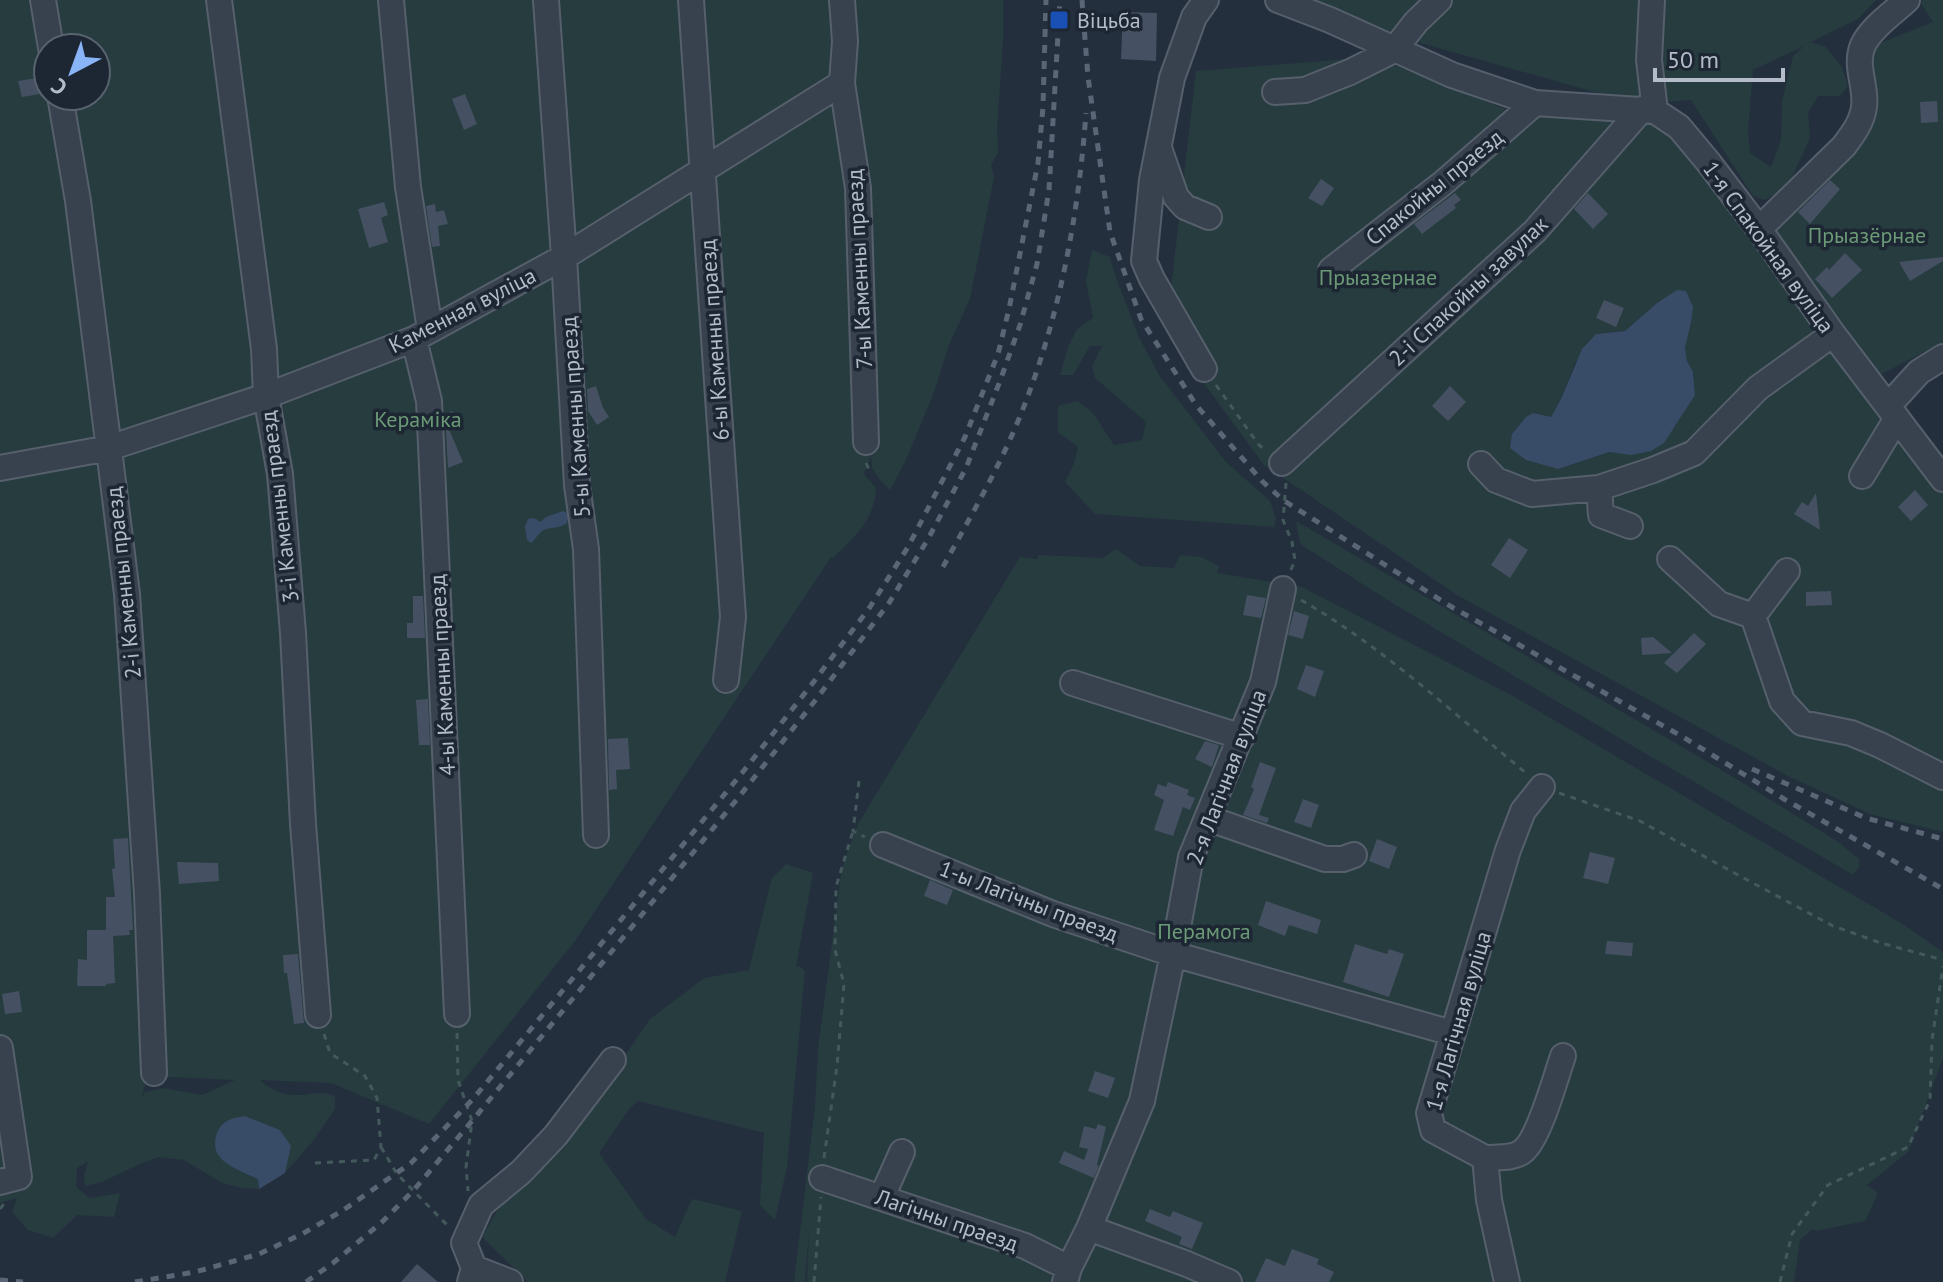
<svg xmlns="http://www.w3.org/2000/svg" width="1943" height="1282" font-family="'PT Sans',sans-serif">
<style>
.green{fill:#263c3f;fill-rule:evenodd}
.water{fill:#394c67}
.building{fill:#455162}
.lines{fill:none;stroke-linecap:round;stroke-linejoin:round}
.minor-casing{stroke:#565f6c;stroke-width:28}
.path{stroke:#44595c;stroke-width:3;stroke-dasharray:6 6;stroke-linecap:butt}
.minor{stroke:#38414e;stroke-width:24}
.rail{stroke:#5a6575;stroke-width:5;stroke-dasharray:8 8;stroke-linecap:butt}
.transit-dot{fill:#1a4fb4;stroke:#1d2633;stroke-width:3}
.labels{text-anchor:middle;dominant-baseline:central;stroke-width:7;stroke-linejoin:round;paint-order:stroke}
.poi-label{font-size:22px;fill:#b4bcc9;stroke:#1d2633;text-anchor:start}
.street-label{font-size:22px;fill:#b4bcc9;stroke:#1d2633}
.park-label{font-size:22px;fill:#6b9a76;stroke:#1d2633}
</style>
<rect width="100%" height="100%" fill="#242f3e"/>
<!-- green -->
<path class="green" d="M0 0H1003V41L997 129 998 152 991 165 994 177 970 299 949 345 933 395 905 462 890 490 880 480 872 468 871 456 864 474 876 488C875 519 855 537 833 558L831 557 575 941 429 1124 331 1083 260 1080C270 1089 282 1095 296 1095 310 1096 323 1089 335 1097V1109L313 1141 285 1173 290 1146 280 1130 245 1116 238 1170 258 1179 259 1189 242 1188 222 1183 184 1160 159 1157 140 1164 102 1182 85 1186 84 1176 88 1161 77 1168 76 1187 90 1198 120 1193 114 1217 77 1215 53 1238 28 1230 12 1212 17 1198 0 1203ZM48 48H96V96H48ZM148 1076 235 1080 202 1095 164 1088 145 1092 141 1099Z
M1269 0H1876L1858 19 1811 42 1826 47 1842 67 1848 86 1840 96H1818L1808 113 1810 138 1787 188 1765 200 1753 196 1691 100 1637 104ZM1804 46 1793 56 1782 102 1781 140 1771 167 1750 153 1748 131 1753 70Z
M1922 0H1943V342L1878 376 1766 228 1869 123 1870 47 1933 22 1921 3Z
M1373 57 1508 110 1651 121 1673 136 1694 157 1943 493V832L1870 814 1788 776 1457 595 1264 465 1166 332 1196 71ZM1657 303 1686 339 1685 348 1687 361 1693 372 1695 394 1674 428 1631 454 1609 452 1558 469 1533 413 1551 417 1561 399 1575 363 1596 334 1625 331Z
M1092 250 1110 257 1115 275 1139 337 1159 375 1226 462 1270 501 1276 519 1274 527 1095 514 1065 482 1074 464 1078 447 1058 432V406L1078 401 1093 413 1114 445 1142 440 1146 422 1095 378 1092 366 1102 346H1090L1073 375H1060L1068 347 1077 329 1093 318 1086 281Z
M1296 521 1730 775 1837 841 1859 859V867L1853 875 1546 695 1386 599 1300 544Z
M1116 549 1140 566 1174 568 1180 555 1201 557 1219 566 1217 573 1302 587 1511 695 1901 923 1943 952V1058L1908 1152 1867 1185 1878 1193 1865 1221 1816 1231 1813 1229 1800 1240 1794 1282H807L809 1232 805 1282H794L815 1106 818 1049 842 867 858 824 1020 557 1038 559V555L1103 558Z
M786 864 813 873 796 967 799 966 805 971 787 1167 775 1220 760 1205 764 1133 638 1101 629 1109 599 1153 646 1219 675 1237 692 1199 742 1211 725 1282H528L482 1237 506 1195 598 1094 650 1019 704 978 749 970 772 878Z"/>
<!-- water -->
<path class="water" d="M1677 290 1686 291 1693 307 1691 322 1685 348 1687 361 1693 372 1695 395 1664 443 1651 451 1631 455 1609 452 1558 469 1526 460 1510 448 1512 434 1526 417 1533 413 1551 417 1561 399 1582 349 1596 334 1625 331 1657 303Z
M563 511 569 514 567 523C555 530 553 526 544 530 538 533 536 539 531 543L527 540 525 527 528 519 534 518 540 522 546 517Z
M245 1116 280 1130 291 1146 285 1173 259 1189 258 1179C245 1173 227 1167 219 1156 211 1145 216 1127 227 1121 232 1118 240 1117 245 1116Z"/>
<!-- building -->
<path class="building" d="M1123 12 1157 13 1156 61 1121 59Z
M43 77 46 93 22 97 18 81Z
M465 94 477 124 464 130 452 99Z
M1937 101 1938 122 1921 123 1920 102Z
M1321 179 1334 188 1322 206 1308 198Z
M1830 180 1840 189 1810 224 1798 212Z
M1455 193 1461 200 1454 205 1456 208 1422 234 1414 224Z
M1588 193 1608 214 1593 229 1574 209Z
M384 202 388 215 381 218 388 242 369 248 358 209Z
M435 204 436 212 444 210 448 224 438 226 440 246 432 247 426 206Z
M1845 253 1862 270 1832 298 1815 279 1827 267 1829 270Z
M1943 257V261L1910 281 1899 262Z
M1604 300 1624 308 1616 327 1596 318Z
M596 386 603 408 609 417 597 425 588 411 587 389Z
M1450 386 1466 402 1448 421 1432 406Z
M452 411 457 424 448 427 463 462 448 468 445 414Z
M1915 490 1928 505 1911 521 1898 507Z
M1816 493 1820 530 1794 514 1802 502 1808 506Z
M1509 538 1528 550 1510 578 1491 565Z
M1831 591 1832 605 1806 606V592Z
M1247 595 1266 598 1261 618 1243 615Z
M413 596H423L425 638H407V623H413Z
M1294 611 1309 616 1303 639 1288 635Z
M1694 633 1706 644 1677 673 1664 663Z
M1653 637 1672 653 1642 655 1641 638Z
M1306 665 1324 671 1315 697 1297 689Z
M428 699 430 745H419L416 700Z
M628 738 630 769 616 770 617 789 609 790 608 739Z
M1205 741 1219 745 1212 767 1195 759Z
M1260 762 1276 768 1259 815 1269 818 1267 823 1243 815 1254 789 1251 787Z
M1168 782 1189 790 1187 795 1195 798 1190 810 1183 807 1173 836 1154 830 1164 800 1154 795 1158 784 1166 787Z
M1303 799 1319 805 1311 828 1294 822Z
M128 838 133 930H129L130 935 113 936 115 983 106 984V986H77L78 959 87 960V930H106V897H115L112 869 115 868 113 839Z
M1377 839 1397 847 1389 869 1369 861Z
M1590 852 1615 858 1608 884 1583 878Z
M177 862 218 863 219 881 179 884Z
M930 880 953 890 947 905 924 896Z
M1266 901 1321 920 1317 934 1289 925 1285 936 1258 925Z
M1607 941 1633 943 1632 956 1605 954Z
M1355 944 1387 954 1389 949 1404 954 1389 997 1343 982Z
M298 954 304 1023 294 1024 287 973H284L283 955Z
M19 991 22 1012 5 1014 2 994Z
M1095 1071 1115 1078 1108 1098 1088 1091Z
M1098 1124 1106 1127 1097 1165 1099 1166 1094 1178 1059 1163 1064 1151 1084 1160 1088 1149 1079 1147 1084 1126 1096 1129Z
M1150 1209 1170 1217 1173 1211 1203 1223 1192 1249 1179 1244 1182 1237 1145 1221Z
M1292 1249 1319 1259 1317 1264 1334 1272 1329 1282H1255L1266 1258 1285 1266Z
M417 1264 438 1282H401Z"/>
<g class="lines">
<!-- minor casing -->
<g class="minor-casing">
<path id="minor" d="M43 0 51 48
M219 0 264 349 266 396 280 474 293 633 303 824 318 1015
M391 0 408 187 430 330
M546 0 564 257 577 485 586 549 596 835
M691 0 733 617 726 680
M842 0 845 41 842 83 858 188 866 442
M1278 0 1330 20 1452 75 1535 103 1655 111 1679 127 1709 163 1759 229 1833 334 1943 479
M1652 0 1649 60 1655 111
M1275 92 1305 90 1350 72 1394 50 1416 22 1439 0
M60 96 78 201 127 594 147 894 154 1073
M1159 148 1176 197 1185 207 1209 217
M1759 229 1844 146C1853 134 1862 122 1864 107 1867 86 1854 66 1863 45 1872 27 1893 13 1907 0
M1331 270 1443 183 1535 103
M414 339 429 401 457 1014
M1204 369 1152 279 1144 261 1152 180 1172 78 1194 17 1206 0
M1888 406 1919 372 1943 357
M1282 463 1535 231 1642 109
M1481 464 1496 480 1532 494 1599 488 1653 470 1694 453 1758 388 1833 334
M0 468 109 448 266 396 414 339 564 257 842 83
M1862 476 1897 418
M1599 488 1601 515 1630 526
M1670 559 1719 604 1753 616
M1787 571 1753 616 1782 701 1802 723 1851 733 1880 745 1943 777
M1073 683 1242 737
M1207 818 1325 859H1343L1354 855
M883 845 1053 914 1173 954 1452 1033
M0 1048 19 1177 0 1182
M1485 1158C1497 1157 1514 1159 1523 1151 1539 1139 1556 1076 1563 1056
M822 1178 1025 1246 1069 1268
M882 1197 902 1152
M1089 1228 1187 1264 1229 1282
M474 1268 510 1282
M470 1282 474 1268 464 1243 481 1205 521 1172 556 1135 613 1060
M1065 1282 1069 1268 1089 1228 1142 1101 1173 954 1191 857 1263 682 1283 589
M1507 1282 1489 1200 1485 1158 1433 1130 1429 1113 1508 850 1523 811 1542 787"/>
</g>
<!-- path -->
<path class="path" d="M1098 20H1122
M1216 385 1259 445 1267 451
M866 463 871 474
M1286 483 1283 520 1292 542 1295 560 1290 572
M1301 600C1383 647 1453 713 1526 773
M859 781 853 831 865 837
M1559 793 1640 821 1738 875 1833 926 1881 943 1943 960
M457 1033 458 1080 472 1121 466 1167 468 1191
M381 1147 397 1174 448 1226
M824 1158 837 1066 844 984 835 950 836 887 853 831
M315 1163 374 1160 381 1147 377 1098 365 1076 330 1053 324 1034
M0 1209 6 1201
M814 1282 821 1197
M1780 1282 1792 1234 1828 1185 1908 1147 1930 1100 1932 1040 1943 966"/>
<!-- minor -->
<use href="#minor" class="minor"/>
<!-- rail -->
<path class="rail" d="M1082 0 1088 77 1110 232 1141 319 1196 405 1262 481 1283 500 1450 606 1683 737 1784 799 1943 889
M943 567C968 521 995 475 1016 426 1058 326 1078 221 1086 113
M1752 769 1866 818 1943 839
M0 1280 23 1282
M135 1282 195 1272 259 1254 302 1234 342 1211 411 1163 473 1099 559 995 742 773 812 684 870 607 908 547 965 437 998 354 1009 309 1038 163 1043 107 1046 0
M306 1282 333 1263 382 1222 413 1191 472 1121 738 798 814 702 889 603 928 539 966 468 1000 381 1020 325 1037 264 1049 190 1060 0"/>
</g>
<!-- markers -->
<rect class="transit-dot" x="1049" y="10" width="20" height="20" rx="4"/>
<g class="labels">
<!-- poi labels -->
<g class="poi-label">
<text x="1077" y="20">Віцьба</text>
</g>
<!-- street labels -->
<g class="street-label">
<text transform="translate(1434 187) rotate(-39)">Спакойны праезд</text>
<text transform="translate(1769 247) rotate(54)">1-я Спакойная вуліца</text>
<text transform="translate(859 269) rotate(-93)">7-ы Каменны праезд</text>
<text transform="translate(1468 291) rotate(-43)">2-і Спакойны завулак</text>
<text transform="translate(462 310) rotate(-27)">Каменная вуліца</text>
<text transform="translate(714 340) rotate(-94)">6-ы Каменны праезд</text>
<text transform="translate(575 417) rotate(-94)">5-ы Каменны праезд</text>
<text transform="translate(279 507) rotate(-97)">3-і Каменны праезд</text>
<text transform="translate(123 583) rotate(-96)">2-і Каменны праезд</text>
<text transform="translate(442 675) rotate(-93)">4-ы Каменны праезд</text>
<text transform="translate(1226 777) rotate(-69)">2-я Лагічная вуліца</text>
<text transform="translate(1029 901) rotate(21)">1-ы Лагічны праезд</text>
<text transform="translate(1458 1021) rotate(-74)">1-я Лагічная вуліца</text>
<text transform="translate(947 1220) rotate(19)">Лагічны праезд</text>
</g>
<!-- park labels -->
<g class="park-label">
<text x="1867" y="235">Прыазёрнае</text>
<text x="1378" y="277">Прыазернае</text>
<text x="418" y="419">Кераміка</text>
<text x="1204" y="931">Перамога</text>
</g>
</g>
<!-- north arrow -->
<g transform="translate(72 72) rotate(221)"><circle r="38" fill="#1d2633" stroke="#59626f" stroke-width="2"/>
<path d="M0-6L14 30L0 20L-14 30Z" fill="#8ab4f8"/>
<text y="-12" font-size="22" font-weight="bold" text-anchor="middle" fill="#b4bcc9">С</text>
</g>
<!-- scale -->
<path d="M1655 68v12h128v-12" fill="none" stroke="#b4bcc9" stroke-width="4"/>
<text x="1667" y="68" font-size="24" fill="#b4bcc9" stroke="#1d2633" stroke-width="6" paint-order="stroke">50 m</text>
</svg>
